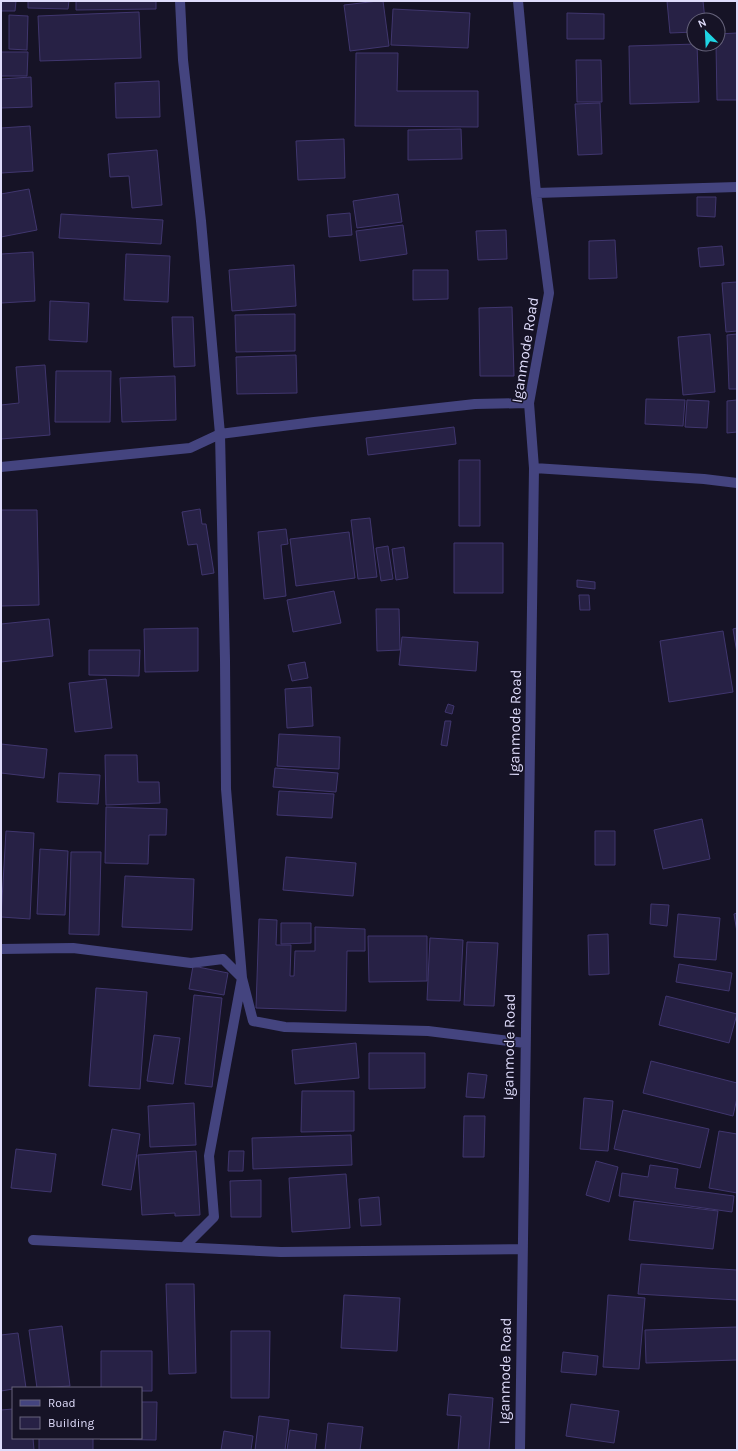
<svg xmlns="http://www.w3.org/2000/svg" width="738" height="1451" font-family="Karla,sans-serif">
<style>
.building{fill:#272145;stroke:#40366e}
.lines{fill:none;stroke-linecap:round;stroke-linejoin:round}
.minor{stroke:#44447f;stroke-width:10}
.labels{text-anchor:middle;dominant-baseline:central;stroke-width:3;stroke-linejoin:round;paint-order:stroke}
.street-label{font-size:15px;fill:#dfdcfb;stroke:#161326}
</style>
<rect width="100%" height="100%" fill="#161326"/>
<!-- building -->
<path class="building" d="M1 1H16L15 11H1Z
M28 1H69L68 9 28 8Z
M76 1H156V9L76 10Z
M378 1H383L389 46 350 51 344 5Z
M667 1H703L705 20H694V32L670 33Z
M393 9 470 13 468 48 391 45Z
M139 12 141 58 40 61 38 16Z
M567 13 604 14V39H567Z
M9 15 28 16 27 50 9 49Z
M737 33V100H717L716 44H718V34Z
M697 44 699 102 630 104 629 46Z
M1 52H28L27 76H1Z
M356 53H398L397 91H478V127L355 126Z
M576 60H601L602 102H577Z
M31 77 32 107 1 108V79Z
M159 81 160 117 116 118 115 83Z
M600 103 602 154 578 155 575 104Z
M30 126 33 171 1 173V128Z
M461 129 462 159 408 160V130Z
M344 139 345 178 298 180 296 141Z
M157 150 162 205 132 208 129 176 110 177 108 154Z
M29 189 37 230 1 237V194Z
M398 194 402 222 357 228 353 201Z
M697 197H716L715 217 697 216Z
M350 213 352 235 329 237 327 215Z
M61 214 163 220 161 244 59 238Z
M403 225 407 254 360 261 356 231Z
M506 230 507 259 478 260 476 231Z
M615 240 617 278 589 279V241Z
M722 246 724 265 700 267 698 248Z
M33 252 35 301 1 303V254Z
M126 254 170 256 168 302 124 300Z
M294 265 296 306 232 311 229 270Z
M413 270H448V299L413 300Z
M737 282V331L726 332 722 283Z
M50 301 89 303 87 342 49 340Z
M512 307 514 376H480L479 308Z
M295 314V351L236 352 235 315Z
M172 317H193L195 366 174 367Z
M710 334 715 392 683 395 678 337Z
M737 334V389H729L727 335Z
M296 355 297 393 237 394 236 357Z
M45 365 50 435 1 439V405L19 403 16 367Z
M56 371H111L110 422H55Z
M175 376 176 420 122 422 120 378Z
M646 399 685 400 683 426 645 424Z
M687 400 709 401 707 428 685 427Z
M737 400V432L727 433V401Z
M454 427 456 444 368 455 366 438Z
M459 460H480V526H459Z
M200 509 202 524H206L214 573 202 575 197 544 188 545 182 512Z
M1 510H37L39 605 1 606Z
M370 518 377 577 358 579 351 520Z
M286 529 288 544 281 545 286 596 264 599 258 532Z
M349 532 355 578 296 586 290 539Z
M454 543H503V593H454Z
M388 546 393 579 381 581 376 548Z
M404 547 408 578 396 580 392 549Z
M577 580 595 582V589L577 587Z
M334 591 341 623 293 632 287 600Z
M579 595H589L590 610H580Z
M376 609H399L400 650 377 651Z
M49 619 53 656 1 662V624Z
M198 628V671L145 672 144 629Z
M737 628V653L733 629Z
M723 631 733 692 669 702 660 641Z
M402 637 478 642 476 671 399 665Z
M89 650H140L139 676 89 675Z
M305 662 308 678 292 681 288 665Z
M106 679 112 728 75 732 69 683Z
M311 687 313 726 287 728 285 689Z
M448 704 454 706 452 714 445 712Z
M445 721H451L447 746 441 745Z
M279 734 340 737 339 769 277 766Z
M1 744 47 749 44 778 1 773Z
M105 755H137L138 782H159L160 803 106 805Z
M275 768 338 773 336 792 273 787Z
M59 773 100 775 98 804 57 802Z
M279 791 334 794 332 818 277 815Z
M106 807 167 809 166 835H149L148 864 105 863Z
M702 819 710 859 663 869 654 830Z
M6 831 34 833 30 919 1 917Z
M595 831H615V865H595Z
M40 849 68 851 65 915 37 914Z
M71 852H101L99 935 69 934Z
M286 857 356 863 353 896 283 890Z
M125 876 194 879 192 930 122 927Z
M651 904 669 905 667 926 650 924Z
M737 913V932L734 914Z
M678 914 720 918 716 960 674 957Z
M259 919 277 920 276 945H291L290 976H294L295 951H315V927L365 929V951H347L346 1011 256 1008Z
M281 923H311V943L281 944Z
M608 934 609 974 589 975 588 935Z
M368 936H427V981L369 982Z
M430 938 463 940 460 1001 427 1000Z
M467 942 498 943 494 1006 464 1005Z
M679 964 732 973 729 991 676 982Z
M193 966 228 973 224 995 189 989Z
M96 988 147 992 140 1089 89 1086Z
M194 995 222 998 212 1087 185 1084Z
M666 996 737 1014 729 1043 659 1025Z
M154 1035 180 1038 173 1084 147 1081Z
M356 1043 359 1078 295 1084 292 1050Z
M369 1053H425V1088L369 1089Z
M651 1061 737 1083V1098L733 1116 643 1093Z
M468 1073 487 1075 484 1098 466 1097Z
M302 1091H354V1131L301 1132Z
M584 1098 613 1101 608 1151 580 1149Z
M194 1103 196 1145 150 1147 148 1106Z
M623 1110 709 1129 700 1168 614 1149Z
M464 1116H485L484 1157H463Z
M112 1129 140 1134 131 1190 102 1185Z
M719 1131 737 1134V1193L709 1188Z
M351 1135 352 1165 253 1169 252 1138Z
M16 1149 56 1154 51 1192 11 1188Z
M196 1151 200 1215 175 1216V1213L142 1215 138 1155Z
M229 1151H244L243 1171H228Z
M596 1161 618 1167 609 1202 586 1195Z
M650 1165 678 1169 675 1188 734 1196 732 1212 619 1196 622 1173 648 1177Z
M346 1174 350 1228 292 1232 289 1178Z
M261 1180V1217H231L230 1181Z
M379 1197 381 1225 361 1226 359 1199Z
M634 1201 718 1211 713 1249 629 1240Z
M641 1264 737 1270V1300L638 1294Z
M166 1284H194L196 1373 169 1374Z
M344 1295 400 1298 397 1351 341 1348Z
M608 1295 645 1298 639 1369 603 1367Z
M62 1326 70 1386 37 1388 29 1330Z
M737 1327V1360L646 1363 645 1330Z
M231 1331H270L269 1398H231Z
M18 1333 26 1388H13V1389L1 1391V1335Z
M101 1351H152V1391H141V1388H101Z
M563 1352 598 1356 596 1375 561 1372Z
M449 1394 493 1398 489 1450H458L461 1416 447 1415Z
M141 1402H157L156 1440 100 1439 141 1438Z
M571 1404 619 1411 614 1443 566 1436Z
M13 1409V1438H33L34 1450H1V1410Z
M259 1416 289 1420 285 1450H255Z
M328 1423 363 1427 360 1450H325Z
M290 1430 317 1434 315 1450H287Z
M224 1431 253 1436 251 1450H221Z
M39 1438H93V1450H39Z"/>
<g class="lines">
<!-- minor -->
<path class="minor" d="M180 1 183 60 201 221 220 434 225 660 226 789 242 978 209 1156 214 1217 184 1247
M518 1 536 193 549 293 529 403 534 468 520 1450
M536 193 737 187
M1 467 190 448 220 434 314 422 475 404 529 403
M534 468 704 479 737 483
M1 949 73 948 191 963 223 959 242 978 253 1021 285 1027 428 1031 525 1043
M33 1240 281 1252 521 1249"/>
</g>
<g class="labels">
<!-- street labels -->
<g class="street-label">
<text transform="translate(525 350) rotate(-81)">Iganmode Road</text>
<text transform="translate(515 723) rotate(-89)">Iganmode Road</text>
<text transform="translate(509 1047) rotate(-89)">Iganmode Road</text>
<text transform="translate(505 1371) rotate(-89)">Iganmode Road</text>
</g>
</g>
<!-- border -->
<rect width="738" height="1451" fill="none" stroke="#dfdcfb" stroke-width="4"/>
<!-- legend -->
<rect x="12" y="1387" width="130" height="52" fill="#161326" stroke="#66637b"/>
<rect x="20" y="1400" width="20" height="6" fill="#44447f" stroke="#66637b"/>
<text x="48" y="1407" font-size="12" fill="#dfdcfb">Road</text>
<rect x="20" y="1417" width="20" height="12" fill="#272145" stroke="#66637b"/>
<text x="48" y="1427" font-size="12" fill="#dfdcfb">Building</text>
<!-- north arrow -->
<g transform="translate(706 32) rotate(336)"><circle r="19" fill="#161326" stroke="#66637b"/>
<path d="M0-3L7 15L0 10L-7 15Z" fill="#1fd4e3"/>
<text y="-6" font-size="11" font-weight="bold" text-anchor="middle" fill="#dfdcfb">N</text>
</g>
</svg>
